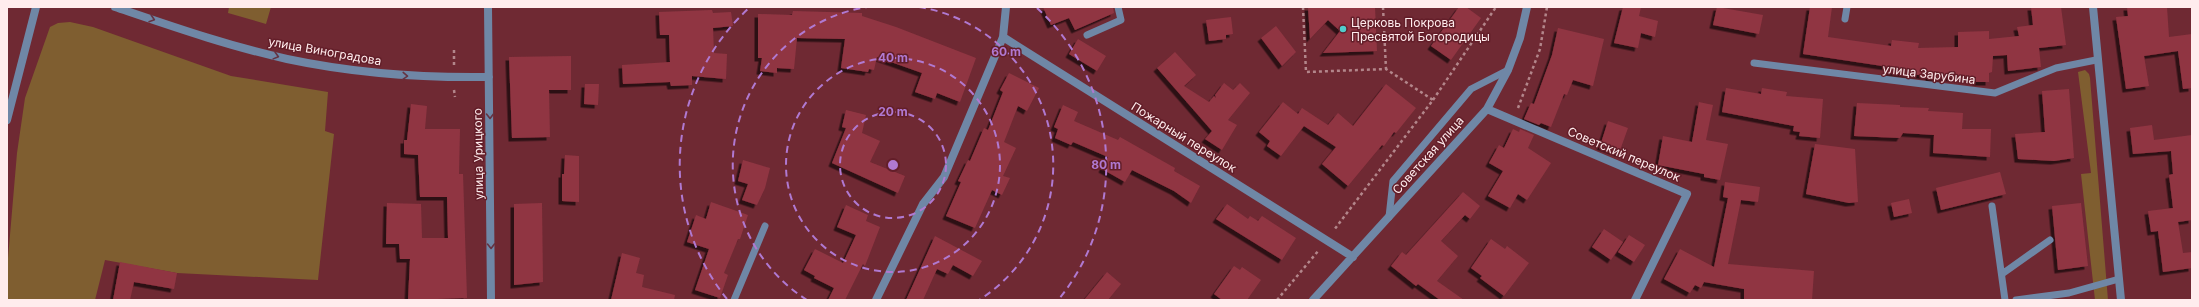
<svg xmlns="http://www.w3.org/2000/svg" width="2199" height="307" font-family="Inter,sans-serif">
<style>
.green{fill:#7f5e30}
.building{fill:#903542;filter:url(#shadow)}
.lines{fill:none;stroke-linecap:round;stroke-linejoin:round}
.path{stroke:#b3868b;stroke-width:2.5;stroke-dasharray:3 3;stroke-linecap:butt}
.lane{stroke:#6f87a6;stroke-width:7}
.street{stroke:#6f87a6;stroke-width:8}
.oneway{stroke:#653342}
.ring{fill:none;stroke:#b079d1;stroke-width:2;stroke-dasharray:7 5}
.poi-dot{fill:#52cdcc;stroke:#631e29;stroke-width:1.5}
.labels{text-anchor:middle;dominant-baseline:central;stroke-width:3;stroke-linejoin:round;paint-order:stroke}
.poi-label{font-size:12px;fill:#ffeced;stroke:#631e29;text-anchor:start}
.street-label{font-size:12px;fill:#ffeced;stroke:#631e29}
.centre{fill:#b079d1;stroke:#631e29;stroke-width:2}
.ring-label{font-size:12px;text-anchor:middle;font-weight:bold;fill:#b079d1;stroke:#631e29;stroke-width:3;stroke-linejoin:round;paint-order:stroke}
</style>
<defs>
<filter id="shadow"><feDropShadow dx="-3.5" dy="3.5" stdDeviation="0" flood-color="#0009"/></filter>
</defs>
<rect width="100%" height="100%" fill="#6f2933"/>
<!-- green -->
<path class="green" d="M229 7H271L266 24 228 13Z
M70 22 93 27 231 76 328 92 325 131 334 134 318 280 177 273 105 260 95 300H7V270L17 153 25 98 50 27 58 23Z
M2085 70 2089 74 2090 78 2108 300H2095L2081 174 2091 173 2078 72Z"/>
<!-- building -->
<path class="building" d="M1043 7H1113L1114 13 1075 30 1069 18 1051 25Z
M1308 7H1375L1377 51 1323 53 1340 31 1328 20 1310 39Z
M1459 7H1466L1481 18 1451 60 1431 46Z
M1623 7H1641L1639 16 1658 21 1655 37 1641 33 1638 48 1614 43Z
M1717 7 1763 15 1759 34 1713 25Z
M1810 7H1832L1828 37 1891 46 1892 40 1919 43 1918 48 1958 47V32L1989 31V39L2019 36 2017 27 2033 25 2031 7H2061L2066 45 2039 48 2041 67 2008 71 2007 55 1993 56 1992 72 1989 73V82H1976V77L1929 78V76L1889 72V67L1803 54Z
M2127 7H2167L2169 37 2192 34V88L2183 89 2178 51 2144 56 2149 86 2126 89 2116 17 2128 16Z
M712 10 713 13 731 12 733 26 713 28 714 53 727 54 726 79 692 76V85L671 86 670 82 623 84 622 65 670 62 669 35H660L659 12Z
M793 11 862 13V16L896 27 976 58 960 102 937 93 935 99 915 92 922 73 877 57 874 70 869 69 868 72 841 68 845 39 797 38 794 69 777 68V73L760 71 762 58H758V14L792 15Z
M1231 17 1233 34 1226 35V39L1209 41 1206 20Z
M1276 26 1296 52 1282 66 1261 38Z
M1558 28 1604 39 1593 86 1573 80 1567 95 1564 94 1551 127 1541 123 1539 125 1524 119 1531 103 1534 104 1552 55Z
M1078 39 1106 56 1097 71 1069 54Z
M1175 52 1196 75 1184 86 1209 102 1214 96 1216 98 1215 95 1224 83 1233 90 1240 83 1250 93 1228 120 1237 125 1222 150 1205 139 1212 131 1157 68Z
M571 56V90H549L550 137 512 138 509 57Z
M1009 73 1039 88 1027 111 1018 106 1004 142 1016 148 1003 176 1010 178 1002 195 992 190 975 228 946 216 961 182 958 181 968 160 970 161 984 128 988 130 1003 92 1000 90Z
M585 84H599L598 105 584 104Z
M1386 84 1416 108 1396 133 1394 132 1384 146 1382 145 1348 186 1322 164 1336 147 1304 126 1281 156 1267 146 1270 141 1259 132 1283 102 1298 114 1302 108 1328 125 1338 113 1353 126Z
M1726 88 1761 94 1762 88 1787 92 1786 96 1823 99 1820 138 1799 136 1800 132 1793 131 1794 126 1722 112Z
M2069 89 2074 158 2054 161 2018 159 2015 134 2045 132 2042 91Z
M1699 102 1713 105 1706 140 1728 144 1720 180 1704 177V174L1658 165 1663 136 1692 142Z
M1857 103 1900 105V107L1929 108 1928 111 1963 113 1962 129H1991L1990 157 1933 153 1934 135 1903 133 1900 138 1854 136Z
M411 104 427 106 425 129H460L459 174H463L467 298 408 300 410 259H400L399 244H386L387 203 421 204 422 238H448L447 197H420L418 155 404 154V140H407Z
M1063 105 1078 112 1074 121 1118 140 1120 137 1175 168 1174 171 1200 186 1191 203 1174 191 1132 170 1125 182 1102 169 1108 157 1073 142 1071 145 1055 138 1058 129 1054 127Z
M846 110 866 115 862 133 880 141 870 162 905 176 898 193 832 163 846 128 842 127Z
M1608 121 1628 128 1619 153 1600 146Z
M2152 125 2154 140 2192 135V220L2178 222 2183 253 2192 252V268L2163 272 2158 231 2151 232 2148 211 2173 208 2169 175 2173 174 2171 151 2133 154 2130 128Z
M1513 129 1519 132 1520 129 1534 135 1528 148 1551 163 1527 200 1518 194 1510 208 1488 196 1503 171 1489 163 1499 145 1504 148Z
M1815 144 1855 149 1858 202 1849 203 1806 194Z
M565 155 579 156V202L562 201V174H564Z
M743 160 770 168 765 188 757 205 742 200 748 184 738 181Z
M2000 172 2006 194 1941 210 1936 188Z
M1725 182 1760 187 1758 202 1741 200 1728 264 1814 271 1812 300H1744V289L1704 282 1701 288 1695 285 1690 293 1664 279 1680 249 1714 267 1728 198 1723 197Z
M1463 192 1480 206 1470 219 1465 215 1441 241 1458 256 1437 281 1464 300H1440L1418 284 1416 286 1391 266 1402 252 1406 255Z
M1909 199 1912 213 1894 217 1891 203Z
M711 202 748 215 740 239H738L724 273 728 275 720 298 695 290 709 249 687 242 696 215 706 219Z
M542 203 543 282 514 285V204Z
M2081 203 2088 266 2058 270 2052 206Z
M1227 204 1248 219 1250 216 1258 221 1262 216 1296 238 1282 260 1216 219Z
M846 205 868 215 866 221 880 227 865 266 863 264 845 300H828L834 288 814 278 815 276 804 270 815 249 843 263 856 235 837 227Z
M1604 229 1623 242 1611 260 1592 247Z
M1629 235 1645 245 1634 262 1618 252Z
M935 236 982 261 973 276 953 265 948 274 937 269 923 300H906Z
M1491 239 1505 249 1507 246 1529 263 1504 296 1480 278 1482 276 1471 268Z
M622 253 640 258 636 273 644 275 642 287 675 295 674 300H611Z
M120 262 177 273 174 289 134 282 130 300H113Z
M1234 266 1240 270 1242 267 1261 280 1247 300H1222L1214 294Z
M1107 272 1121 284 1108 300H1084Z"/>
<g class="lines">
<!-- path -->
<path class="path" d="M546 7V8
M1303 7 1306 72 1386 69 1433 100 1334 230
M1383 7 1386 69
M454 50V65
M454 90 455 97
M1433 100 1496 7
M1518 108 1540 49 1547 7
M1277 300 1319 250"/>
<!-- lane -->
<path class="lane" d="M1845 19 1847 7
M1087 35 1121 20 1118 7
M1754 63 1995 93 2056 68 2096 60
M1992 206 2005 300
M1389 217 1393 181 1471 89 1508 70
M2002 274 2050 240
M734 300 765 226
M2016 300 2069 293 2119 279"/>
<!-- street -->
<path class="street" d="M115 7C171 26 228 46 287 59 353 73 421 78 489 77
M488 7 491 300
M2093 7 2121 300
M1003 37 1353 257
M1487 109 1687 194 1635 300
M7 120 36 7
M876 300 923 204 944 177 1003 37 1006 7
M1313 300 1487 109 1508 70 1520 38 1527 7"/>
</g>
<!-- one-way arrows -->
<defs><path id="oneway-chevron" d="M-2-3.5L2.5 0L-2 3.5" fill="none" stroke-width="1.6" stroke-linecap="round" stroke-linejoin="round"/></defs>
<g class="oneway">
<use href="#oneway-chevron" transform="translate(152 19) rotate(18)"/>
<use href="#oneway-chevron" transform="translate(276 56) rotate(15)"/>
<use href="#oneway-chevron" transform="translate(405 76) rotate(3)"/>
<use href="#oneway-chevron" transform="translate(490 116) rotate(89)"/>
<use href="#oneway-chevron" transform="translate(491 246) rotate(89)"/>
</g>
<!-- distance rings -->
<g class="ring">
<circle cx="893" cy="165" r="53"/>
<circle cx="893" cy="165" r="107"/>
<path d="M807 300A160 160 0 0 1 867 7M919 7A160 160 0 0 1 979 300"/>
<path d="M727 299A213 213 0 0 1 749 8M1037 8A213 213 0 0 1 1059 299"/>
</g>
<!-- markers -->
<circle class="poi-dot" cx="1343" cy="29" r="4"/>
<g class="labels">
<!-- poi labels -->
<g class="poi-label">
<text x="1351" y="22">Церковь Покрова<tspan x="1351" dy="14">Пресвятой Богородицы</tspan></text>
</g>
<!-- street labels -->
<g class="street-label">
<text transform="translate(325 51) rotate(10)">улица Виноградова</text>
<text transform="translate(1929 74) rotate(7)">улица Зарубина</text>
<text transform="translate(1184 137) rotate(32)">Пожарный переулок</text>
<text transform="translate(478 154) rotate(-91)">улица Урицкого</text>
<text transform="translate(1624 154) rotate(23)">Советский переулок</text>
<text transform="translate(1428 155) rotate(-48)">Советская улица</text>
</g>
</g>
<circle cx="893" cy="165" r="6" class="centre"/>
<g class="ring-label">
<text x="1006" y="56">60 m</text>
<text x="893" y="62">40 m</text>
<text x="893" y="116">20 m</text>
<text x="1106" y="169">80 m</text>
</g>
<!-- border -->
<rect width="2199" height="307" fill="none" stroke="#ffeced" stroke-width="16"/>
</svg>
